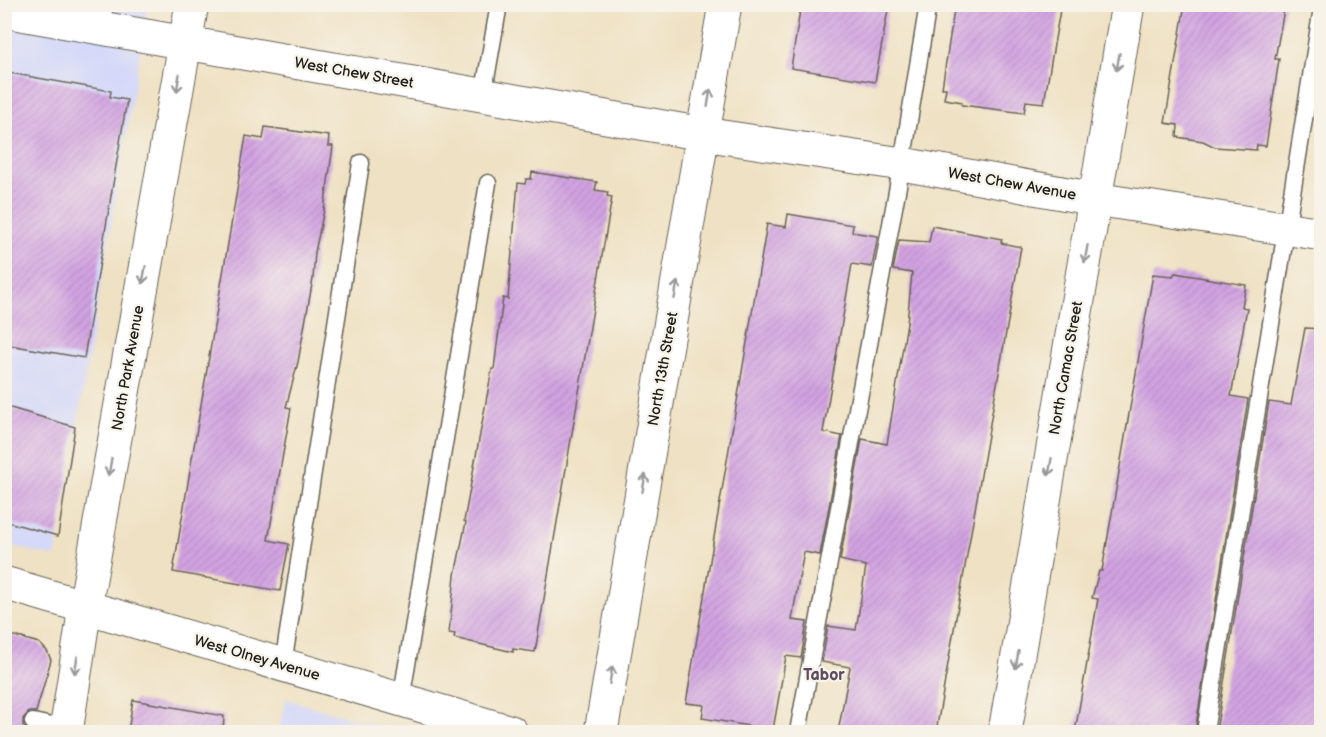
<svg xmlns="http://www.w3.org/2000/svg" width="1326" height="737" font-family="'Balsamiq Sans',sans-serif">
<style>
.built{fill:#d4d8f9}
.building{fill:url(#building-hatch)}
.lines{fill:none;stroke-linecap:round;stroke-linejoin:round}
.service-casing{stroke:#666156;stroke-width:19}
.minor-casing{stroke:#666156;stroke-width:35}
.tertiary-casing{stroke:#666156;stroke-width:35}
.service{stroke:#fff;stroke-width:16}
.minor{stroke:#fff;stroke-width:33}
.tertiary{stroke:#fff;stroke-width:33}
.oneway{stroke:#999}
.labels{text-anchor:middle;dominant-baseline:central;stroke-width:4.5;stroke-linejoin:round;paint-order:stroke}
.street-label{font-size:15px;fill:#1c1c1c;stroke:#f7f3e8}
.neighbourhood-label{font-size:16px;font-weight:bold;fill:#5c4b61;stroke:#f7f3e8}
</style>
<defs>
<pattern id="building-hatch" width="6" height="6" patternUnits="userSpaceOnUse" patternTransform="scale(1.5)"><rect width="6" height="6" fill="#d2a3e2"/><path d="M-1 1l2-2M0 6l6-6M5 7l2-2" fill="none" stroke="#b48cc1"/></pattern>
</defs>
<rect width="100%" height="100%" fill="#f7f3e8"/>
<filter id="ink" filterUnits="userSpaceOnUse"><feTurbulence type="fractalNoise" baseFrequency=".0167" numOctaves="2"/><feDisplacementMap in="SourceGraphic" scale="12" xChannelSelector="R" yChannelSelector="G"/><feConvolveMatrix kernelMatrix="1 2 1 2 8 2 1 2 1" color-interpolation-filters="sRGB"/></filter>
<filter id="wash" filterUnits="userSpaceOnUse"><feTurbulence type="fractalNoise" baseFrequency=".008" numOctaves="4" result="noise"/><feDisplacementMap in="SourceGraphic" scale="24" xChannelSelector="R" yChannelSelector="G"/><feGaussianBlur stdDeviation="1.35" result="paint"/><feColorMatrix in="noise" values="0 0 0 0 0 0 0 0 0 0 0 0 0 0 0 0 0 1.4 0 .05"/><feComposite in="paint" operator="in"/></filter>
<g filter="url(#wash)">
<rect width="100%" height="100%" fill="#efe1c3"/>
<!-- built -->
<path class="built" d="M5 5H148L55 557 5 544Z
M286 699 398 732H278Z"/>
<g id="blocks">
<!-- building -->
<path class="building" d="M801 4H889L875 82 791 68Z
M955 4H1061L1044 103 1026 101 1024 113 962 105V102L944 99 946 88H942Z
M1185 4H1285L1275 59H1279L1266 146 1257 145 1256 150 1215 147 1203 141 1177 137 1178 125 1165 123Z
M4 72 111 91 110 97 127 100 84 358 4 344Z
M265 127 329 136 328 146H333L324 210 315 252 313 279 298 362 286 407 291 408 268 540 289 544 280 591 173 572 246 136 263 139Z
M532 172 597 182 595 190 608 192 607 196 612 197 535 652 513 649V652L454 638 455 634 449 633 455 575 466 522 464 521 492 369H494L503 298 508 299 518 183 525 184 526 179H531Z
M788 214 853 225 852 232 878 236 872 267 852 264 823 432 842 436 820 555 804 552 798 584 792 620 807 622 801 658 786 656 773 730 702 718 704 705 686 703 767 224 786 227Z
M932 226 1002 239 1001 243 1021 247 936 732H838L850 667 822 662 828 626 856 630 866 566 840 560 862 439 887 444 907 323 912 273 893 270 899 240 929 242Z
M1175 273 1246 285 1242 307 1247 308 1231 396 1248 399 1195 732 1167 729V732H1075L1098 599 1092 598 1099 571H1102L1153 274 1173 276Z
M1305 328 1322 329V732H1216L1269 402 1291 405Z
M4 406 75 427 58 536 4 521Z
M4 633 39 643 47 651 51 660 36 712H29L23 719V726L30 732H4Z
M133 700 224 716 223 732H128Z"/>
</g>
</g>
<g filter="url(#ink)">
<use href="#blocks" fill-opacity="0" stroke="#666156" stroke-width="1.5"/>
<g class="lines">
<!-- service casing -->
<g class="service-casing">
<path id="service" d="M101 28 105 4
M483 96 499 4
M283 665 361 163
M401 700 488 183
M33 722 66 729
M798 732 902 164 928 4
M1205 732 1322 8"/>
</g>
<!-- minor casing -->
<g class="minor-casing">
<path id="minor" d="M4 11 703 134 902 164 1095 199 1322 234
M66 732 85 607 192 4
M601 732 725 4
M1005 732 1128 4"/>
</g>
<!-- tertiary casing -->
<g class="tertiary-casing">
<path id="tertiary" d="M4 583 511 732"/>
</g>
<!-- service -->
<use href="#service" class="service"/>
<!-- minor -->
<use href="#minor" class="minor"/>
<!-- tertiary -->
<use href="#tertiary" class="tertiary"/>
</g>
<!-- one-way arrows -->
<defs><path id="oneway-shaft" d="M-6 0H5M1.5-3L5.5 0L1.5 3" fill="none" stroke-width="1.6" stroke-linecap="round" stroke-linejoin="round" transform="scale(1.5)"/></defs>
<g class="oneway">
<use href="#oneway-shaft" transform="translate(1118 62) rotate(100)"/>
<use href="#oneway-shaft" transform="translate(178 83) rotate(100)"/>
<use href="#oneway-shaft" transform="translate(709 98) rotate(-81)"/>
<use href="#oneway-shaft" transform="translate(1086 254) rotate(100)"/>
<use href="#oneway-shaft" transform="translate(144 275) rotate(100)"/>
<use href="#oneway-shaft" transform="translate(676 290) rotate(-80)"/>
<use href="#oneway-shaft" transform="translate(110 467) rotate(100)"/>
<use href="#oneway-shaft" transform="translate(1050 467) rotate(100)"/>
<use href="#oneway-shaft" transform="translate(644 483) rotate(-80)"/>
<use href="#oneway-shaft" transform="translate(1017 660) rotate(100)"/>
<use href="#oneway-shaft" transform="translate(76 665) rotate(99)"/>
<use href="#oneway-shaft" transform="translate(611 675) rotate(-80)"/>
</g>
</g>
<g class="labels">
<!-- street labels -->
<g class="street-label">
<text transform="translate(354 73) rotate(10)">West Chew Street</text>
<text transform="translate(1012 184) rotate(10)">West Chew Avenue</text>
<text transform="translate(128 368) rotate(-80)">North Park Avenue</text>
<text transform="translate(1066 368) rotate(-80)">North Camac Street</text>
<text transform="translate(663 369) rotate(-80)">North 13th Street</text>
<text transform="translate(257 658) rotate(16)">West Olney Avenue</text>
</g>
<!-- neighbourhood labels -->
<g class="neighbourhood-label">
<text x="824" y="675">Tabor</text>
</g>
</g>
<!-- margin -->
<rect width="1326" height="737" fill="none" stroke="#f7f3e8" stroke-width="24"/>
</svg>
